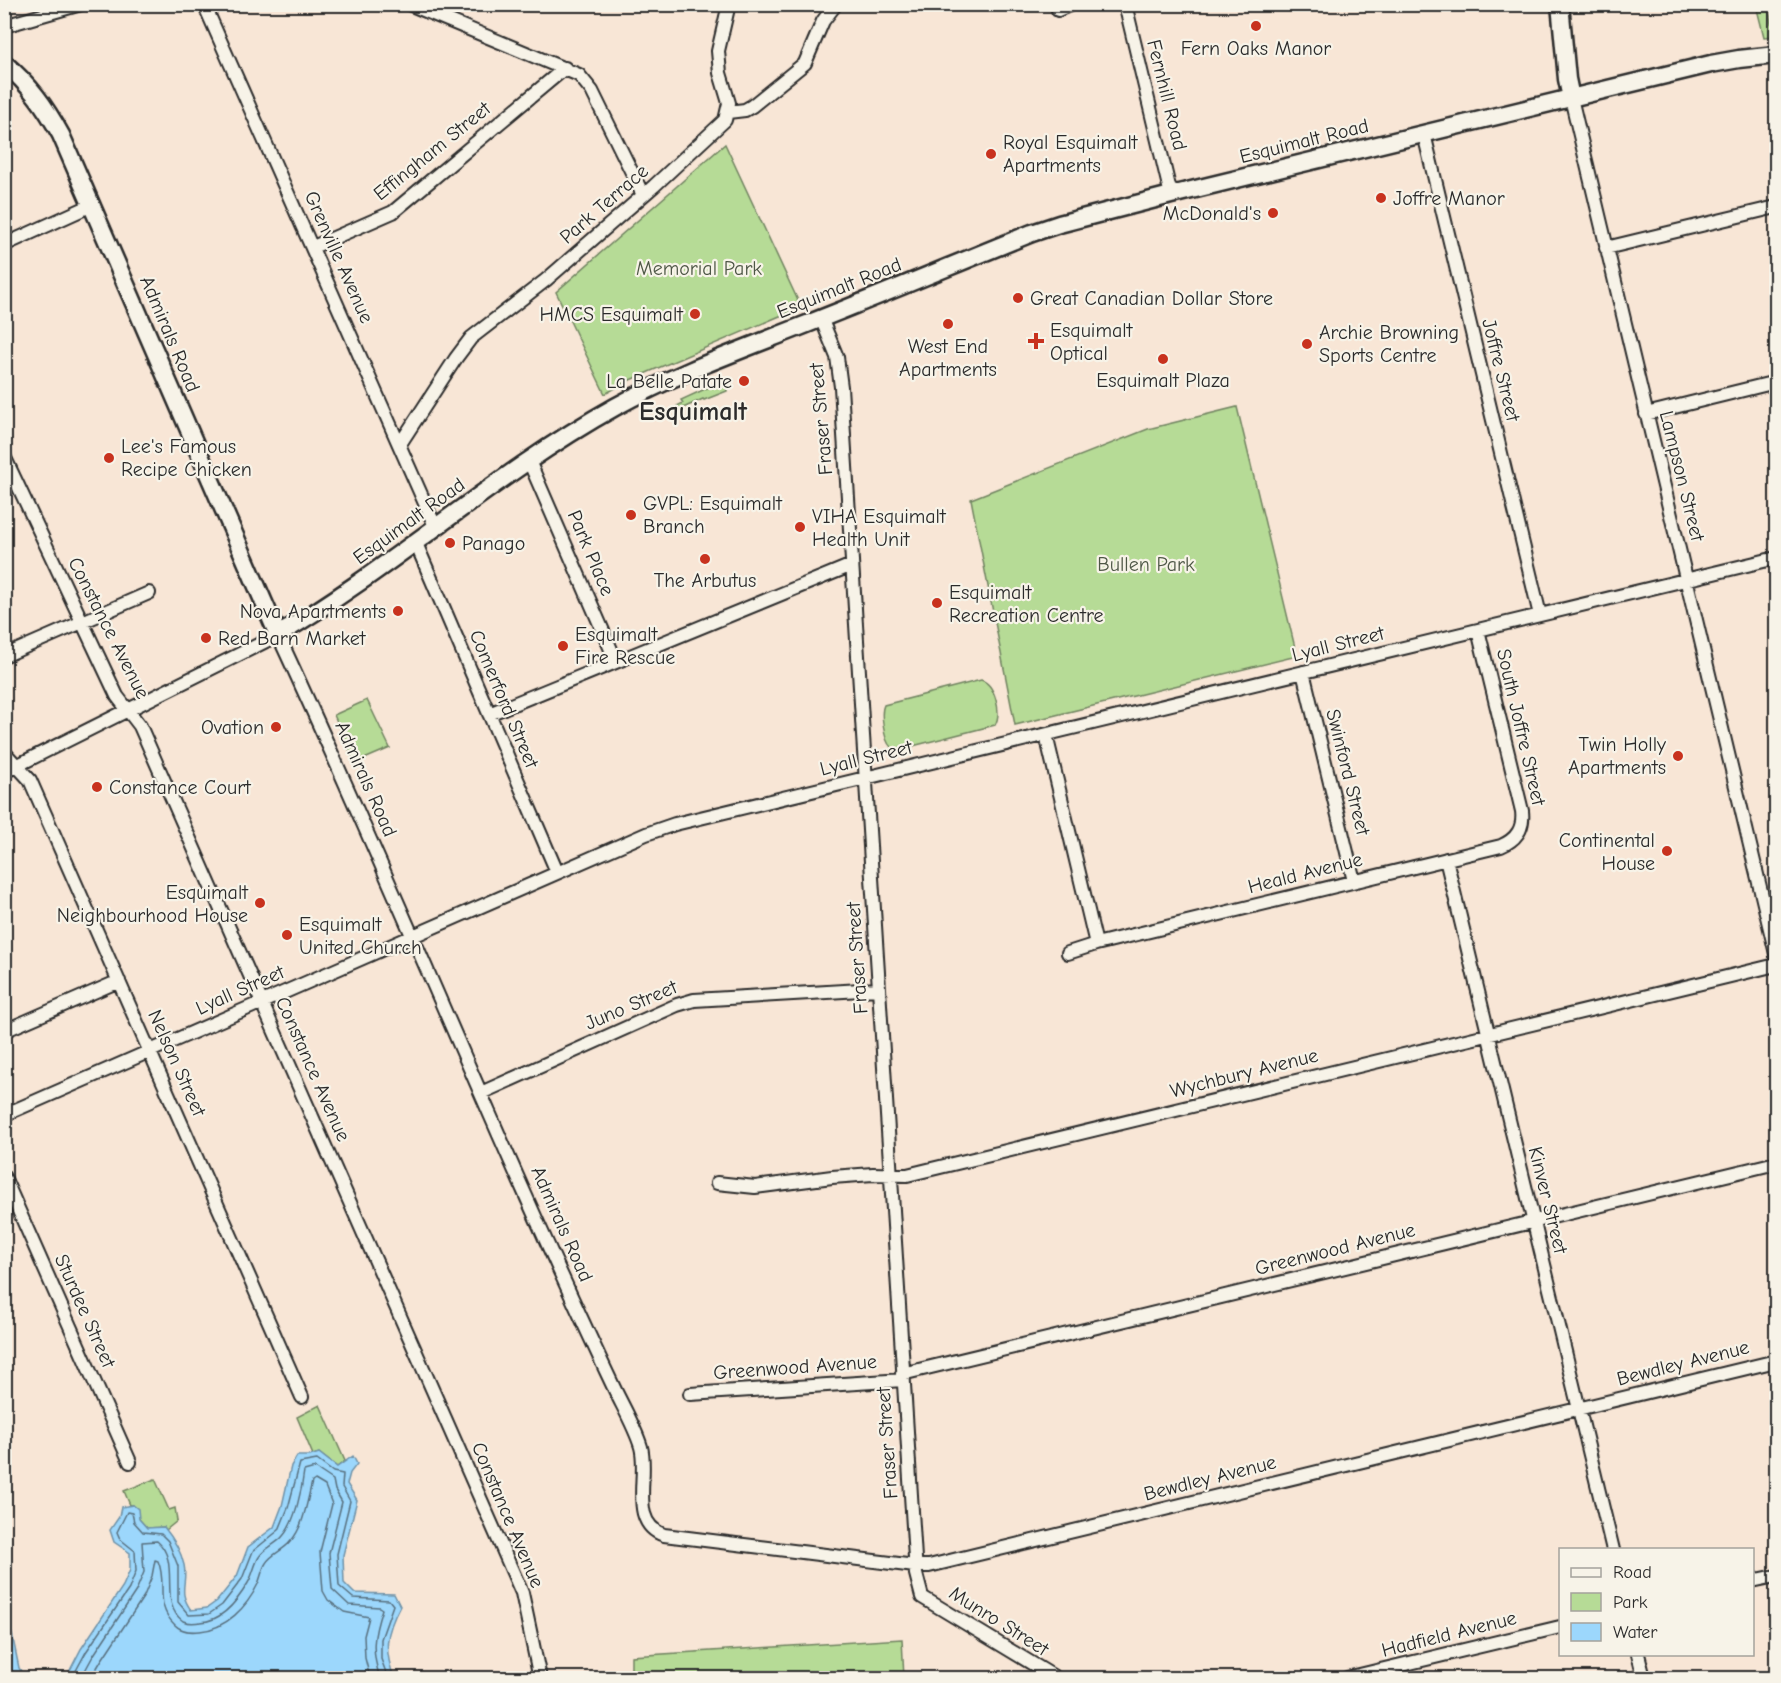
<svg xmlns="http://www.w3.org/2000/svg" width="1781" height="1683" font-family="'Comic Neue',sans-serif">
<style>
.green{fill:#b6db96;stroke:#708360;stroke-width:1.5}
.water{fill:#9cd7fc;stroke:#6f92a8;stroke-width:1.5}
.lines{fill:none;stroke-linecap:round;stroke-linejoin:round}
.shore{stroke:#58707f;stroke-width:1.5}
.minor-casing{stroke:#2b2b2b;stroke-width:16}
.major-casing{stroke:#2b2b2b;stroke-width:21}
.minor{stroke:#f7f3e8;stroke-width:12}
.major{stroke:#f7f3e8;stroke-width:16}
.poi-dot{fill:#c8321e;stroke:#f7f3e8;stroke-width:2}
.labels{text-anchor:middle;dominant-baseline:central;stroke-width:4.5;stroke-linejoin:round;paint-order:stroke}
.poi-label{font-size:20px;fill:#2b2b2b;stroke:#f7f3e8;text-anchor:start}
.street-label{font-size:20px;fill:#2b2b2b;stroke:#f7f3e8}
.park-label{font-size:20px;fill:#4e5746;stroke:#f7f3e8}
.district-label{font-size:26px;font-weight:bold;fill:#2b2b2b;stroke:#f7f3e8}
</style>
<rect width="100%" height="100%" fill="#f8e6d6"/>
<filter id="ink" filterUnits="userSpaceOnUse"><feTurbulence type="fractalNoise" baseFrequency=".0167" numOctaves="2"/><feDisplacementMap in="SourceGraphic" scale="12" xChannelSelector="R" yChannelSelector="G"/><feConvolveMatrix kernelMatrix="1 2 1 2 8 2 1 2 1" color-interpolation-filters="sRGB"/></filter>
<g filter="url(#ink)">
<!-- green -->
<path class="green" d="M1756 5 1763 9 1769 11 1771 23H1776V36L1764 37Z
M725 144 801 307 630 380 605 394 556 292Z
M727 379V391L704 400 703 399 681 409 682 413 680 414 677 406 683 403 681 400Z
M1237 407 1297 656 1015 725 971 499 1148 429Z
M981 680C995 684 1002 713 995 725L901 749C896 749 895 750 891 747 884 741 880 713 884 705Z
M367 700 390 748 355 763 334 715Z
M320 1405 345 1461 337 1467 319 1453 313 1455 297 1417Z
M155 1479 169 1510 175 1508 177 1521 166 1530 164 1527 147 1528 139 1519 133 1505H130L124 1491Z
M902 1639 904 1678H631V1656Z"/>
<!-- water -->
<path class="water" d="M319 1453 337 1467 353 1456 357 1464 350 1473 347 1484 357 1500 343 1555 344 1583 354 1593 394 1594 400 1606C385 1634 384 1649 394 1678H66L81 1649 123 1586 130 1570V1553L114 1542 110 1530 119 1517 121 1507 133 1505 138 1509 139 1519 147 1528 164 1527C173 1538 181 1551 184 1565 188 1583 177 1591 191 1610L207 1608 217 1601 237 1576 248 1547 274 1527 282 1506 291 1466 297 1456H310Z
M12 1634 19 1668 25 1678H5V1637Z"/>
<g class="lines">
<!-- shore -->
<path class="shore" d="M72 1678 86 1652 129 1589 136 1571 135 1551 120 1539 117 1532 127 1512 132 1513 134 1522 143 1532 161 1534 168 1541 178 1566V1602L189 1615 209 1614 222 1605 242 1579 253 1551 279 1530 288 1508 300 1463 317 1460 333 1472 343 1474 342 1487 350 1501 337 1554 339 1586 353 1598 389 1600 393 1605 381 1639V1659L388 1678
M81 1678 93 1656 136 1591 144 1572 142 1542 157 1541C182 1562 157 1603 183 1621 189 1624 195 1623 201 1622 222 1621 238 1600 248 1583 253 1575 254 1565 259 1557 264 1548 277 1544 283 1536 295 1523 302 1489 304 1471L315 1468 333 1480 335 1490 342 1502 329 1553 332 1589 349 1605 379 1607 382 1609C373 1636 371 1651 380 1678
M91 1678 101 1661 144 1596 152 1576 155 1560 158 1561C168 1584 153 1604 175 1625 182 1632 191 1632 200 1631 226 1629 247 1607 258 1584 261 1577 262 1569 266 1563 271 1554 284 1550 290 1542 304 1527 307 1501 312 1482L315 1480 325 1486 332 1504 320 1552 323 1591 328 1600 344 1612 369 1617 364 1636 365 1658 370 1678"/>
<!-- minor casing -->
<g class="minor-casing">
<path id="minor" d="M204 4 435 526
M409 4 579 75 592 91 643 195
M1125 4 1171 195
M1058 10 1072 4
M4 26 81 4
M1571 98 1776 954
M728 112 745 110 752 106 805 63 823 21 836 4
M1424 134 1540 615
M4 245 92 205
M313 247 393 212 565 68
M1606 248 1776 207
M821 318 837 357 841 387 916 1574 922 1597 1056 1678
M1646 414 1776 382
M400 444 456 358 471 338 546 280 654 186 725 120 729 103 720 73 718 51 729 4
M4 456 117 696 140 726 522 1593 540 1678
M529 461 616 661
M415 541 557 872
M4 656 149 593
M1303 672 1354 881
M489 714 852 565
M1046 735 1096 944
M4 752 30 780 302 1397
M4 772 278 635C394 884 496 1140 614 1388 623 1407 635 1427 641 1447 649 1475 628 1523 664 1535L915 1566H929L1776 1361
M1446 859 1613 1550
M1068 953 1096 944 1501 846C1517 839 1524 828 1522 811L1478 630
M4 1031 119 981
M481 1093 677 1005 694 1000 878 989
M4 1115 646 834 675 824 1776 558
M4 1177 130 1462
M717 1183 755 1187 832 1177 873 1174 907 1175 1776 965
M902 1374 1776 1163
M690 1394 903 1380
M1752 1581 1776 1576
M1638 1654 1644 1678
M1347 1678 1560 1627"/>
</g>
<!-- major casing -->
<g class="major-casing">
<path id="major" d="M1560 4 1567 79 1571 98
M4 63C30 85 45 106 61 135L278 635C395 566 496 473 615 407 674 374 739 351 802 326 879 296 955 264 1032 233L1059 224 1171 195 1711 64 1739 59 1776 55"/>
</g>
<!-- minor -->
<use href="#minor" class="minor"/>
<!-- major -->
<use href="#major" class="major"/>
</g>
</g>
<!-- markers -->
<g class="poi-dot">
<circle cx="1256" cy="26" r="6"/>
<circle cx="991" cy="154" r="6"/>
<circle cx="1381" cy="198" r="6"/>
<circle cx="1273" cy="213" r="6"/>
<circle cx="1018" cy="298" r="6"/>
<circle cx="695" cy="314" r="6"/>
<circle cx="948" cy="324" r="6"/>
<path d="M1033 332h6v6h6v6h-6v6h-6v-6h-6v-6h6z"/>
<circle cx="1307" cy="344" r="6"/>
<circle cx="1163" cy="359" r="6"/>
<circle cx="744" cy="381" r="6"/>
<circle cx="109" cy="458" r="6"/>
<circle cx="631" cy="515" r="6"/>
<circle cx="800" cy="527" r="6"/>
<circle cx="450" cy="543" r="6"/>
<circle cx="705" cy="559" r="6"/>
<circle cx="937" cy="603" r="6"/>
<circle cx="398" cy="611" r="6"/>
<circle cx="206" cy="638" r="6"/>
<circle cx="563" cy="646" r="6"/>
<circle cx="276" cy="727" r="6"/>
<circle cx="1678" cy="756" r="6"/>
<circle cx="97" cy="787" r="6"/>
<circle cx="1667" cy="851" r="6"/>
<circle cx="260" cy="903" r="6"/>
<circle cx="287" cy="935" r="6"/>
</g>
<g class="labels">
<!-- poi labels -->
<g class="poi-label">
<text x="1256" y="48" text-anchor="middle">Fern Oaks Manor</text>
<text x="1003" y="142">Royal Esquimalt<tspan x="1003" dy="23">Apartments</tspan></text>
<text x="1393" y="198">Joffre Manor</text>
<text x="1261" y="213" text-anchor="end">McDonald's</text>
<text x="1030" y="298">Great Canadian Dollar Store</text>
<text x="683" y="314" text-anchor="end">HMCS Esquimalt</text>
<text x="1050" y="330">Esquimalt<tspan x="1050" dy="23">Optical</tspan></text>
<text x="1319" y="332">Archie Browning<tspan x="1319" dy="23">Sports Centre</tspan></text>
<text x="948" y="346" text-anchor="middle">West End<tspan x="948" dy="23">Apartments</tspan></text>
<text x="1163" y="380" text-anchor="middle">Esquimalt Plaza</text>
<text x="732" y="381" text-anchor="end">La Belle Patate</text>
<text x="121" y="446">Lee's Famous<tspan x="121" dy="23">Recipe Chicken</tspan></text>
<text x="643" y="503">GVPL: Esquimalt<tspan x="643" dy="23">Branch</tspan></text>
<text x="812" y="516">VIHA Esquimalt<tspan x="812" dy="23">Health Unit</tspan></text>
<text x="462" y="543">Panago</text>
<text x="705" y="580" text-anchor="middle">The Arbutus</text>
<text x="949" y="592">Esquimalt<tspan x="949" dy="23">Recreation Centre</tspan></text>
<text x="386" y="611" text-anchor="end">Nova Apartments</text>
<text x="575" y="634">Esquimalt<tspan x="575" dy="23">Fire Rescue</tspan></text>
<text x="218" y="638">Red Barn Market</text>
<text x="264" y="727" text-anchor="end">Ovation</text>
<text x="1666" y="744" text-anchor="end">Twin Holly<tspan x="1666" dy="23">Apartments</tspan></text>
<text x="109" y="787">Constance Court</text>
<text x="1655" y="840" text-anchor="end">Continental<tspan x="1655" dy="23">House</tspan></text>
<text x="248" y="892" text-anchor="end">Esquimalt<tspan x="248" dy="23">Neighbourhood House</tspan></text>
<text x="299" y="924">Esquimalt<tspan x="299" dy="23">United Church</tspan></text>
</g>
<!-- street labels -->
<g class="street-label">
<text transform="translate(1167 95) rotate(76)">Fernhill Road</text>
<text transform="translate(1304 141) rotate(-14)">Esquimalt Road</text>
<text transform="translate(432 151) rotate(-39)">Effingham Street</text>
<text transform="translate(604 204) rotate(-41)">Park Terrace</text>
<text transform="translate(339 257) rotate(66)">Grenville Avenue</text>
<text transform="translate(839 288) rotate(-22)">Esquimalt Road</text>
<text transform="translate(170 334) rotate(67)">Admirals Road</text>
<text transform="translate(1501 370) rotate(76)">Joffre Street</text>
<text transform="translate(821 419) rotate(-95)">Fraser Street</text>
<text transform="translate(1682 476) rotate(76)">Lampson Street</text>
<text transform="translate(409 521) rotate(-36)">Esquimalt Road</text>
<text transform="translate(591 553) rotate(67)">Park Place</text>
<text transform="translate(109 628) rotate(63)">Constance Avenue</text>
<text transform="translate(1338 644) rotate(-14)">Lyall Street</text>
<text transform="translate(504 699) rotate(67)">Comerford Street</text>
<text transform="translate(1521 727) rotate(77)">South Joffre Street</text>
<text transform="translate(866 758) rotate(-14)">Lyall Street</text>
<text transform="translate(1348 772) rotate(76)">Swinford Street</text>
<text transform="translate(366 779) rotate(66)">Admirals Road</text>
<text transform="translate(1305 873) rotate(-14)">Heald Avenue</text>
<text transform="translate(857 958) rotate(-94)">Fraser Street</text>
<text transform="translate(240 990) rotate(-24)">Lyall Street</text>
<text transform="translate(631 1005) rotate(-23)">Juno Street</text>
<text transform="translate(177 1063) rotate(66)">Nelson Street</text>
<text transform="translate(313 1069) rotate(66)">Constance Avenue</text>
<text transform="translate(1244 1073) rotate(-14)">Wychbury Avenue</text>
<text transform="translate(1548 1200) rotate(76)">Kinver Street</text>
<text transform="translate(562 1224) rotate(66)">Admirals Road</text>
<text transform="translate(1335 1249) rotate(-14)">Greenwood Avenue</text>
<text transform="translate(85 1311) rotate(66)">Sturdee Street</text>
<text transform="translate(1683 1363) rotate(-14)">Bewdley Avenue</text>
<text transform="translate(795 1367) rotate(-4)">Greenwood Avenue</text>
<text transform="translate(887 1443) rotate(-94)">Fraser Street</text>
<text transform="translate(1210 1478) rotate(-14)">Bewdley Avenue</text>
<text transform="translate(508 1515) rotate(67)">Constance Avenue</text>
<text transform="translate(999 1621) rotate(32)">Munro Street</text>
<text transform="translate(1449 1634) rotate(-14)">Hadfield Avenue</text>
</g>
<!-- park labels -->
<g class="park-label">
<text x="699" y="268">Memorial Park</text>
<text x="1146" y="564">Bullen Park</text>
</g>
<!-- district labels -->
<g class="district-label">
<text x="693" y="412">Esquimalt</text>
</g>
</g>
<!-- margin -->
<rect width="1781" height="1683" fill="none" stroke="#f7f3e8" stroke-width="24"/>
<rect x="12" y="12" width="1757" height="1659" fill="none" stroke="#2b2b2b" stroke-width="2" filter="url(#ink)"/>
<!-- legend -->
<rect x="1559" y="1548" width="195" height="108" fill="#f7f3e8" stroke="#a5a39c" stroke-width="1.5"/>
<rect x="1571" y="1568" width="30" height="9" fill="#f7f3e8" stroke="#a5a39c" stroke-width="1.5"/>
<text x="1613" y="1578" font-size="18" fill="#2b2b2b">Road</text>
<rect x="1571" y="1593" width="30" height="18" fill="#b6db96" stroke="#a5a39c" stroke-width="1.5"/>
<text x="1613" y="1608" font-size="18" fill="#2b2b2b">Park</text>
<rect x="1571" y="1623" width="30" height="18" fill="#9cd7fc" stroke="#a5a39c" stroke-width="1.5"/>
<text x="1613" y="1638" font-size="18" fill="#2b2b2b">Water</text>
</svg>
